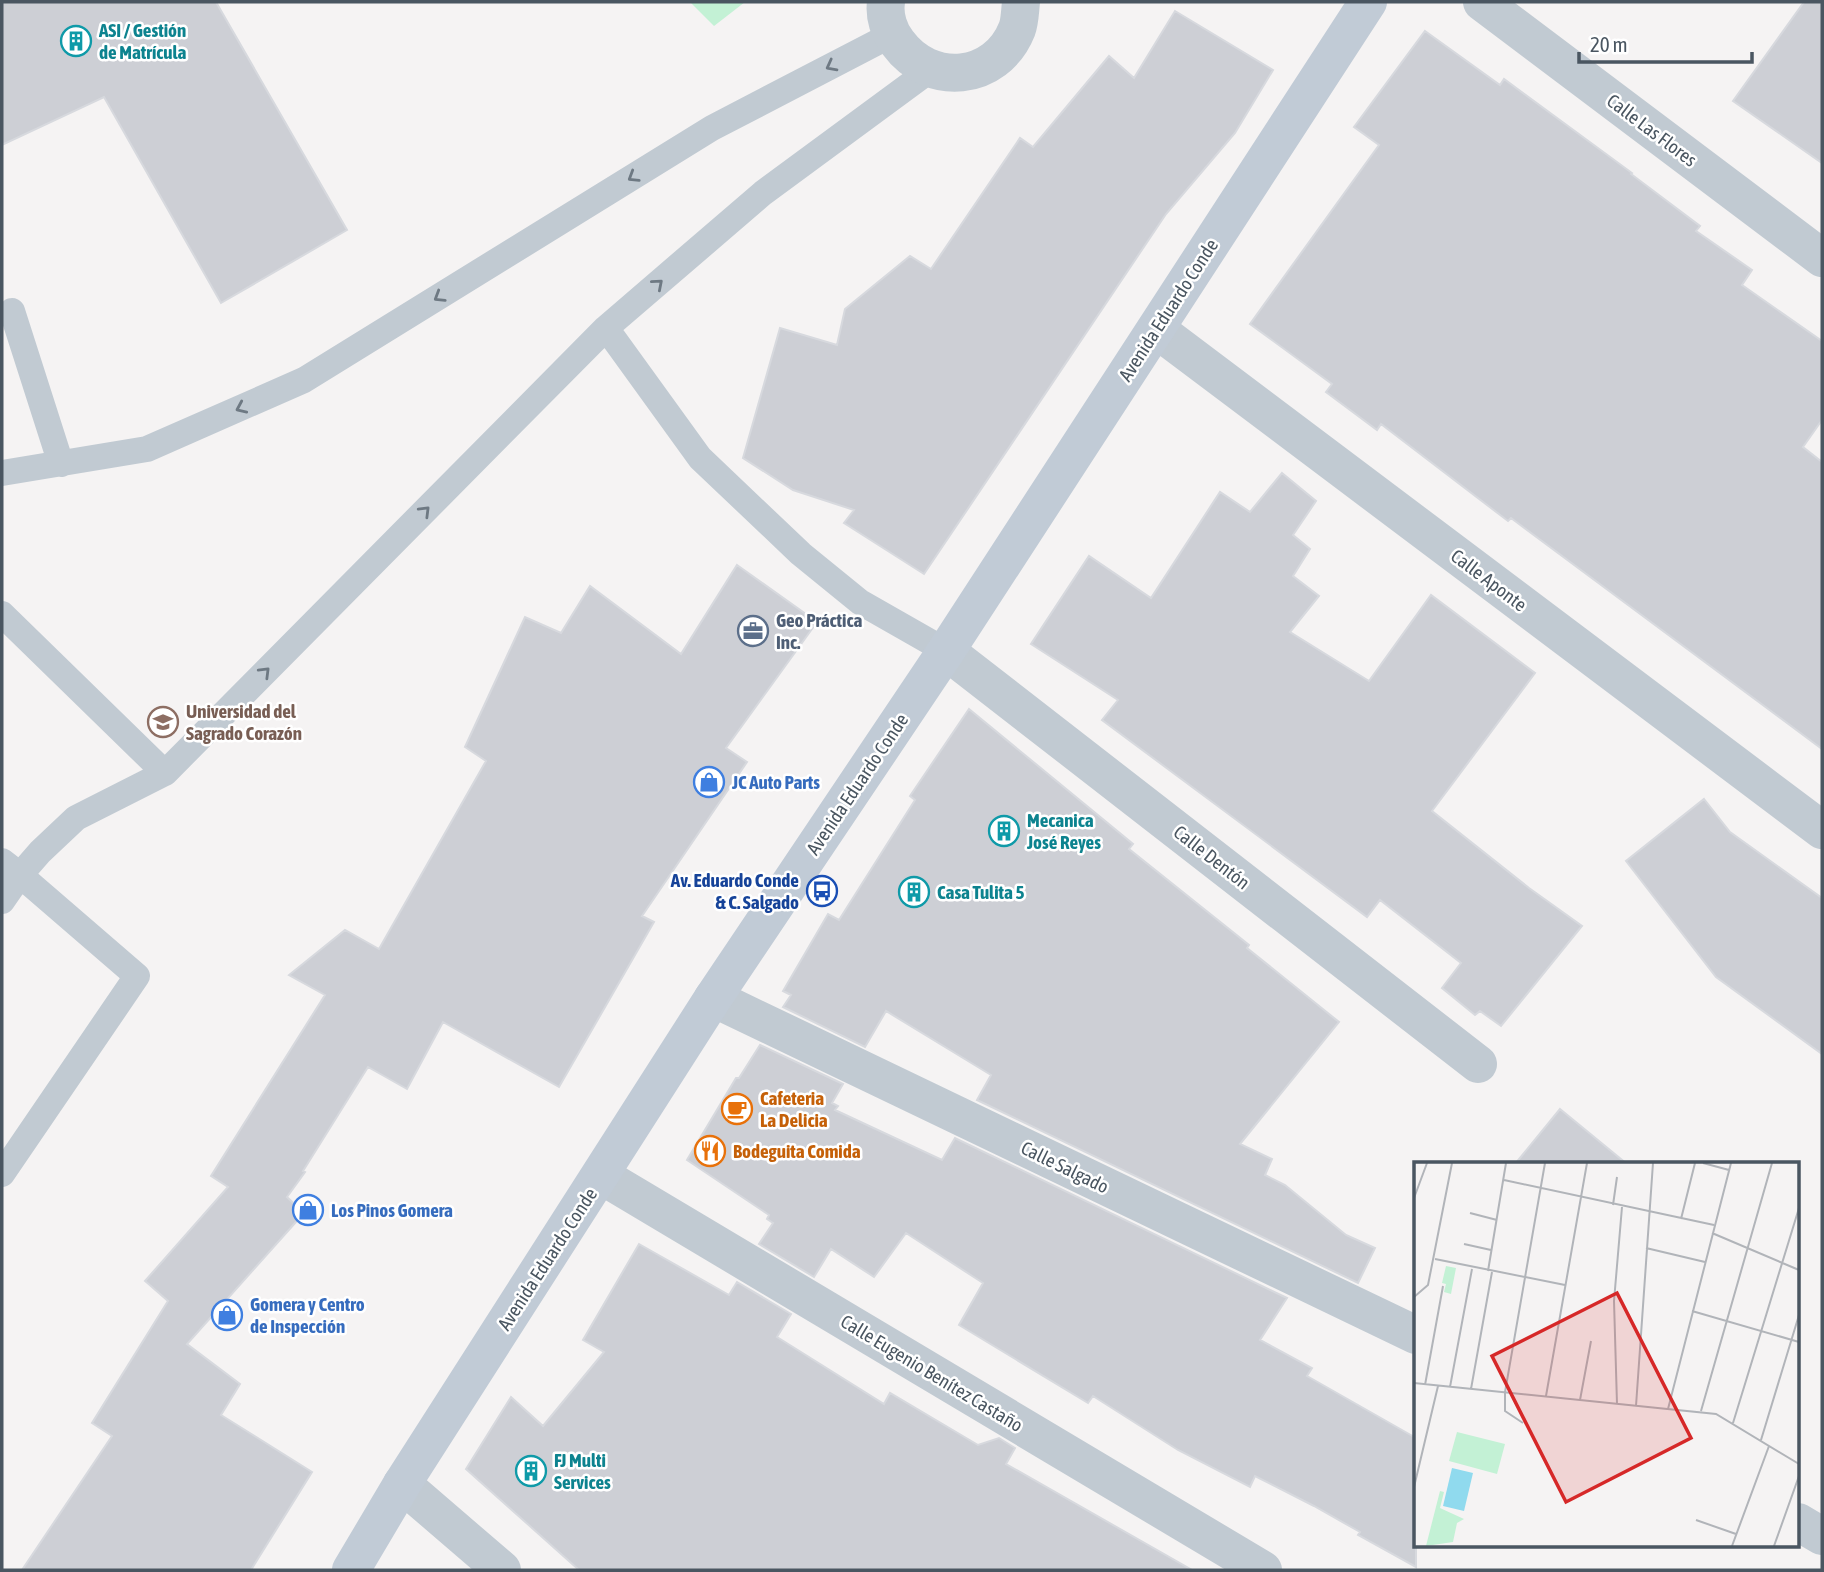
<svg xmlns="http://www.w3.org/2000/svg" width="1824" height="1572" font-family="'Asap Condensed',sans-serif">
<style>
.green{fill:#c3f1d5}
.building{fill:#cdcfd5;stroke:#d7d9de;stroke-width:2}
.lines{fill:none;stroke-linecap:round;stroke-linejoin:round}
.lane{stroke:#c1cad2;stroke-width:26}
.street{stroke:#c1cad2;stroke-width:38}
.secondary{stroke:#c1cbd6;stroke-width:38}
.oneway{stroke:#6e7983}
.labels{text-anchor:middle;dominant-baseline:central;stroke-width:5;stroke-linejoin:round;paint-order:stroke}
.culture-label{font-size:19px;font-weight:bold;fill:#0d838f;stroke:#fff;text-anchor:start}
.street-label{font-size:19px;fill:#4a5661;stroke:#fff}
.service-label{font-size:19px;font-weight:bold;fill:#4e5e75;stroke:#fff;text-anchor:start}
.education-label{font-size:19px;font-weight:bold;fill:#785e54;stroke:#fff;text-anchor:start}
.shop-label{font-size:19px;font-weight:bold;fill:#366cbe;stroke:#fff;text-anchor:start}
.transit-label{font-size:19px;font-weight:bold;fill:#164399;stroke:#fff;text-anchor:end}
.food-label{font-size:19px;font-weight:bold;fill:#c56008;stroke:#fff;text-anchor:start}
.inset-road{fill:none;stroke:#b1b4b9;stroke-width:2}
.view{fill:#d62828;fill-opacity:0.15;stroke:#d62828;stroke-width:3.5}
.inset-edge{fill:none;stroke:#4a5661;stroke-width:3.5}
</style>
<rect width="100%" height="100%" fill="#f5f3f3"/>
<!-- green -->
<path class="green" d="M690 2H745L714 26Z"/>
<!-- building -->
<path class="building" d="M2 2H216L347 230 221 303 104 97 2 145Z
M1804 2H1822V163L1733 101Z
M1175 11 1273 70 1235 133 1166 214 924 574 844 523 854 510 793 490 743 458 780 328 837 345 845 309 910 256 931 269 1020 138 1033 147 1109 56 1134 78Z
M1425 31 1500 85 1504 79 1632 173 1631 174 1700 226 1696 231 1752 270 1742 285 1822 341V420L1803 447 1822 462V749L1511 518 1508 521 1381 424 1377 430 1326 392 1332 384 1250 324 1379 145 1354 127Z
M1282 473 1316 501 1293 535 1310 549 1293 576 1319 596 1290 632 1369 681 1431 595 1535 673 1432 811 1529 888 1582 926 1501 1026 1480 1011 1475 1015 1442 988 1461 963 1380 900 1367 917 1102 720 1118 700 1031 644 1089 556 1151 598 1220 492 1250 512Z
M737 565 817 622 726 748 747 762 642 916 654 922 559 1087 443 1022 407 1089 368 1067 303 1171 305 1172 287 1197 304 1213 187 1344 240 1384 221 1415 312 1472 251 1570H22L112 1436 92 1423 168 1301 145 1281 228 1187 211 1176 325 995 289 975 345 930 379 949 486 761 465 747 525 617 561 633 590 586 681 654Z
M969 709 1133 844 1129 849 1249 945 1247 948 1339 1022 1240 1144 1272 1159 1265 1175 1285 1185 1346 1235 1375 1248 1358 1283 977 1100 991 1075 886 1011 865 1047 783 1007 791 995 783 991 828 914 839 920 915 800 910 796Z
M1704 799 1730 832 1822 898V1054L1716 977 1626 861Z
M760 1045 843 1084 832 1103 838 1106 835 1110 942 1160 955 1138 1287 1298 1260 1340 1312 1368 1307 1376 1416 1438V1567L1358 1535 1360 1532 1314 1506 1255 1476 1250 1487 1178 1450 1093 1396 1088 1403 959 1325 983 1283 906 1233 874 1277 831 1249 814 1277 759 1244 773 1223 767 1219 769 1215 687 1160 736 1078H739Z
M1560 1109 1627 1164H1515Z
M639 1244 729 1295 737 1282 791 1314 777 1337 884 1404 890 1393 978 1445 999 1438 1015 1448 1006 1464 1192 1570H579L466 1469 511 1397 543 1426 604 1352 583 1340Z"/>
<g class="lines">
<!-- lane -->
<path class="lane" d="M12 311 61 464
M606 328 700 458 801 554 860 602 946 651
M2 473 147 449 304 380 712 128 891 35
M2 614 165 773
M2 861 20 875 40 852 76 818 165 773 606 328 763 193 930 70
M2 901 20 875 137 976 2 1174"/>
<!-- street -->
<path class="street" d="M886 2C884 16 889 32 898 43 930 87 996 82 1017 29 1020 21 1020 10 1021 2
M1482 2 1822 258
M1156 329 1822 830
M946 651 1478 1064
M713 998 1416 1335
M602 1176 1263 1570
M402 1484 502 1570
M1798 1522 1822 1536"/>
<!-- secondary -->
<path class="secondary" d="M351 1570 402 1484 713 998 946 651 1368 2"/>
</g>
<!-- one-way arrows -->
<defs><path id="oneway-chevron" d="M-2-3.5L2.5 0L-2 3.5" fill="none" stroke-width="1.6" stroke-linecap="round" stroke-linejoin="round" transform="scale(1.75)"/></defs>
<g class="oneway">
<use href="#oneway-chevron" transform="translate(831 66) rotate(152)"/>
<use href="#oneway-chevron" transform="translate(633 177) rotate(148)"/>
<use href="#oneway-chevron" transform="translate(658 284) rotate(-41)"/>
<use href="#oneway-chevron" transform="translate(439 297) rotate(148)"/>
<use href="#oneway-chevron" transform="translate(241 408) rotate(156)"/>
<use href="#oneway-chevron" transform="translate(425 511) rotate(-45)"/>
<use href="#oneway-chevron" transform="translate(265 672) rotate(-45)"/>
</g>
<!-- icons -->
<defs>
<g id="building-ring" transform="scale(1.575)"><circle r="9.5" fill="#fff" stroke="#0f9aa8" stroke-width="1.5"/><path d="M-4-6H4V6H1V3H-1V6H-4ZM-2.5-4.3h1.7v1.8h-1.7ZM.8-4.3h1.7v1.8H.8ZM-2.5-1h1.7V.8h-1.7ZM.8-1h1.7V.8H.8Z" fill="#0f9aa8"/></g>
<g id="office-ring" transform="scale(1.575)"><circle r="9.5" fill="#fff" stroke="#5c6f8a" stroke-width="1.5"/><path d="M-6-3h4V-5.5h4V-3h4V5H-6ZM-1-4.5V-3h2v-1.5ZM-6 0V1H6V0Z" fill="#5c6f8a"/></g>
<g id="university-ring" transform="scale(1.575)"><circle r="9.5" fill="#fff" stroke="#8d6e63" stroke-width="1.5"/><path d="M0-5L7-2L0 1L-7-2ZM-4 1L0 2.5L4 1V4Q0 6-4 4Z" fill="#8d6e63"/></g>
<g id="shop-ring" transform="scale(1.575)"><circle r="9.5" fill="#fff" stroke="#3f7fe0" stroke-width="1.5"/><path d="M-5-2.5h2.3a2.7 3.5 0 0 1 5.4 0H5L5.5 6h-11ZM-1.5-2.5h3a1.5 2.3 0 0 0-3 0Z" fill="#3f7fe0"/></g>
<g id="bus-ring" transform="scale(1.575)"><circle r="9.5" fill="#fff" stroke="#1a4fb4" stroke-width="1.5"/><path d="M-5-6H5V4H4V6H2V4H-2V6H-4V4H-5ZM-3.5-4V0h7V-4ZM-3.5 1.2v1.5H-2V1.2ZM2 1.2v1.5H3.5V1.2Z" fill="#1a4fb4"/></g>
<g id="cafe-ring" transform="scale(1.575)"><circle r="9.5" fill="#fff" stroke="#e8710a" stroke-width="1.5"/><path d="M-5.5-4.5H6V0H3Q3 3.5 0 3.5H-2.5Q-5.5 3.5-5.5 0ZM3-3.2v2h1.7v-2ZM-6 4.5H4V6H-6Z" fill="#e8710a"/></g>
<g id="restaurant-ring" transform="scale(1.575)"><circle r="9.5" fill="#fff" stroke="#e8710a" stroke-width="1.5"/><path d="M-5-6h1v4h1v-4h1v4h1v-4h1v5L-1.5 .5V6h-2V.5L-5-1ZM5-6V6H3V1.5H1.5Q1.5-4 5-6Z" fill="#e8710a"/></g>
</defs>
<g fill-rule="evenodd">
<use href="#building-ring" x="76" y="41"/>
<use href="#office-ring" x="753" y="631"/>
<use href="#university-ring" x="163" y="722"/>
<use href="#shop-ring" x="709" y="782"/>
<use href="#building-ring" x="1004" y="831"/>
<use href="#bus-ring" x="822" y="891"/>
<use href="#building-ring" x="914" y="892"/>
<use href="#cafe-ring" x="737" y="1109"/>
<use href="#restaurant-ring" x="710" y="1151"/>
<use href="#shop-ring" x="308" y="1210"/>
<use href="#shop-ring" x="227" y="1315"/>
<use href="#building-ring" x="531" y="1471"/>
</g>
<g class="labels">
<!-- culture labels -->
<g class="culture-label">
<text x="99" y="30">ASI / Gestión<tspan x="99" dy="22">de Matrícula</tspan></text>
<text x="1027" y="820">Mecanica<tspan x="1027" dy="22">José Reyes</tspan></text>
<text x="937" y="892">Casa Tulita 5</text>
<text x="554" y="1460">FJ Multi<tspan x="554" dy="22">Services</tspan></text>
</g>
<!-- street labels -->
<g class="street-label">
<text transform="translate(1652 130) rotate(37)">Calle Las Flores</text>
<text transform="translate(1168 310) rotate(-57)">Avenida Eduardo Conde</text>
<text transform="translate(1489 580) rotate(37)">Calle Aponte</text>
<text transform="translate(857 784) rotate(-56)">Avenida Eduardo Conde</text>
<text transform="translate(1212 857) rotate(38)">Calle Dentón</text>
<text transform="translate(1065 1167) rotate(26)">Calle Salgado</text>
<text transform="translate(547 1259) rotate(-57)">Avenida Eduardo Conde</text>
<text transform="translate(932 1373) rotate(31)">Calle Eugenio Benítez Castaño</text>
</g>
<!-- service labels -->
<g class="service-label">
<text x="776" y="620">Geo Práctica<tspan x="776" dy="22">Inc.</tspan></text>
</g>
<!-- education labels -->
<g class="education-label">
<text x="186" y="711">Universidad del<tspan x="186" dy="22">Sagrado Corazón</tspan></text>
</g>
<!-- shop labels -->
<g class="shop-label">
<text x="732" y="782">JC Auto Parts</text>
<text x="331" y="1210">Los Pinos Gomera</text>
<text x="250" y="1304">Gomera y Centro<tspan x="250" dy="22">de Inspección</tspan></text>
</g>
<!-- transit labels -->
<g class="transit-label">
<text x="799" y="880">Av. Eduardo Conde<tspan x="799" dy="22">&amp; C. Salgado</tspan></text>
</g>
<!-- food labels -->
<g class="food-label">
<text x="760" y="1098">Cafeteria<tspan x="760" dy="22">La Delicia</tspan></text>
<text x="733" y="1151">Bodeguita Comida</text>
</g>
</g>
<!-- overview -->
<g transform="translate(1414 1162)">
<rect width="385" height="385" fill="#f5f3f3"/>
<path d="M32 104 42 106 37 132 30 130 32 122 28 121ZM43 270 91 282 83 312 35 299ZM26 329 30 330 26 346 50 357 43 361 39 380 12 384Z" fill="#c3f1d5"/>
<path d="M38 306 59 311 50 349 29 344Z" fill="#90daee"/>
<path class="inset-road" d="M289 1 315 8M90 18 300 63M0 36 13 1M199 43 203 15M56 51 83 58M267 57 281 1M298 71 385 108M50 82 77 88M232 86 291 100M21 97 151 123M74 109 92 1M0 135 14 123 38 1M278 149 385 180M0 221 302 252 385 302M11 223 29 124M36 225 58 107M57 227 78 110M132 234 173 1M166 238 177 179M203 242 200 139 208 45M222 244 239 1M254 247 317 1M287 249 358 1M109 261 91 249V230L131 1M319 261 385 46M347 278 385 153M0 325 24 224M282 358 322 372M318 384 355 284M360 384 385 314"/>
<path class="view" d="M203 131 277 276 152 340 78 194Z"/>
<rect width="385" height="385" class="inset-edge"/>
</g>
<!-- border -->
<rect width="1824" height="1572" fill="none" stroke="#4a5661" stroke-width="7"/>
<!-- scale -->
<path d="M1579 52v10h173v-10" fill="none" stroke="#4a5661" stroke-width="3.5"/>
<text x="1590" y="52" font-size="21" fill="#4a5661" stroke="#ffffff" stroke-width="5" paint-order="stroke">20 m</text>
</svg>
